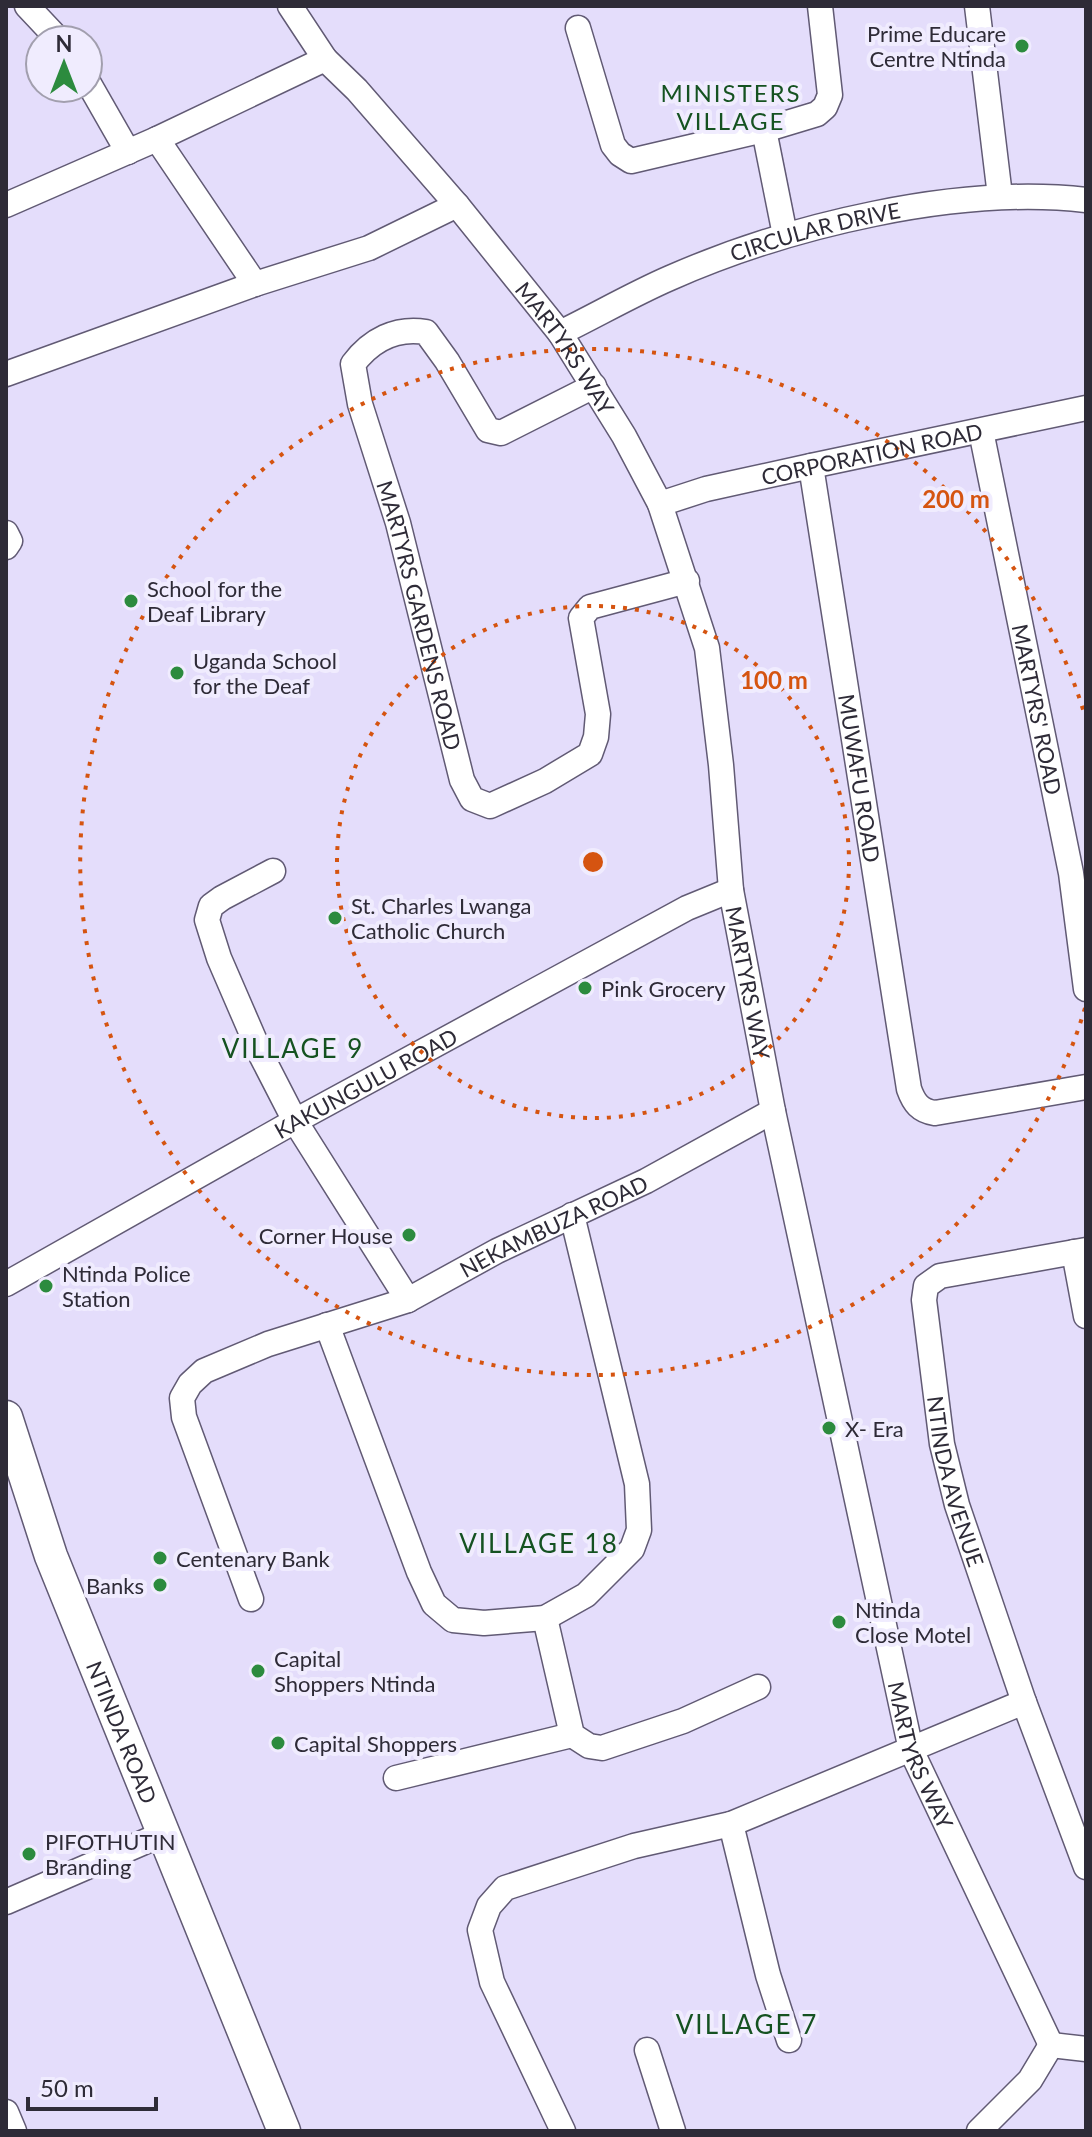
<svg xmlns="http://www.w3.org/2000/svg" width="1092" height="2137" font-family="Lato,sans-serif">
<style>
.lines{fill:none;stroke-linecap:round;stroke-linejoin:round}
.minor-casing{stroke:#615a74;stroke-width:27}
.major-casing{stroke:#615a74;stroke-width:35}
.minor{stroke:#fff;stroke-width:24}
.major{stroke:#fff;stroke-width:32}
.ring{fill:none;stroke:#d55410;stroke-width:4;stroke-dasharray:4 8}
.poi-dot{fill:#2c8b3e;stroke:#f0ecfe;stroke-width:3}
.labels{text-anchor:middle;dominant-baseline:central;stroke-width:8;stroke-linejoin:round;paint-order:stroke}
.poi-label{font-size:22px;fill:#2e2b37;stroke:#f0ecfe;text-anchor:start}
.street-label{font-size:22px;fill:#2e2b37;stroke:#f0ecfe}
.neighbourhood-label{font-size:24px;letter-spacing:2px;fill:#155221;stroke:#f0ecfe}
.quarter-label{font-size:26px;letter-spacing:2px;fill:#155221;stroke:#f0ecfe}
.centre{fill:#d55410;stroke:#f0ecfe;stroke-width:4}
.ring-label{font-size:24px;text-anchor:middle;font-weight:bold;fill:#d55410;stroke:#f0ecfe;stroke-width:8;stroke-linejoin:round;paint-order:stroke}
</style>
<rect width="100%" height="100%" fill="#e4ddfb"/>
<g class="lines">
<!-- minor casing -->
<g class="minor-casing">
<g id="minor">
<path d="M27 6 59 40"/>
<path id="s1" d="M290 6 325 59 357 90 457 205 560 333 624 436 660 504 707 648 721 765 731 890 773 1111 911 1750 1051 2045"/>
<path d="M977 6 1000 196"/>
<path d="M578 28 613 145 620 154 631 161 764 130 817 114 825 107 830 95 820 6"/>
<path d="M88 82 128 152"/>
<path d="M764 130 785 235"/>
<path d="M157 139 255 284"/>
<path d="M6 205 157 139 325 59"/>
<path id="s2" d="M560 333C597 315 633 294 670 278 788 226 957 185 1086 200"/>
<path d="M6 374 255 284 369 248 457 205"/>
<path id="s3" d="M594 386 501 433 488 430 447 361 426 332C396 327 371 340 353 364L360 404 398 523 462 780 472 799 490 806 545 781 590 754 596 737 598 714 581 618 590 607 687 581"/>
<path id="s4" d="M981 431 1071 873 1086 989"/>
<path id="s5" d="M811 466 909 1089C914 1103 920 1111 935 1113L1086 1087"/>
<path id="s6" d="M660 504 706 489 811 466 1086 408"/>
<path d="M6 533 10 541 6 547"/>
<path d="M273 871 222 898 211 906 207 920 219 958 261 1055 295 1121 408 1300"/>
<path id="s7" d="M1086 1250 940 1276 926 1286 924 1300 942 1444 957 1505 1024 1702 1086 1867"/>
<path d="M1074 1252 1086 1316"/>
<path id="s8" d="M6 1284 295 1121 687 908 731 890"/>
<path d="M327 1325 419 1572 434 1604 453 1620 484 1623 545 1618 586 1595 632 1549 639 1530 637 1484 572 1215"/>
<path id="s9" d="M251 1599 184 1417 182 1398 190 1384 204 1371 268 1344 408 1300 497 1251 646 1181 773 1111"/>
<path d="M545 1618 572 1735 589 1746 602 1748 683 1721 758 1687"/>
<path d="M396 1778 572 1735"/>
<path d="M731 1824 768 1975 789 2040"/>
<path d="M6 1902 165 1833"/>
<path d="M1051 2045 1086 2049"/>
<path d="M647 2050 673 2131"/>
<path d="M6 2112 14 2131"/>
<path d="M563 2131 492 1982 480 1930 489 1906 505 1888 634 1846 731 1824 1024 1702"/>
<path d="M979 2131 1030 2080 1051 2045"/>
</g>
</g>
<!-- major casing -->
<g class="major-casing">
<g id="major">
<path id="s10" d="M6 1417 51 1556 284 2131"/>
</g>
</g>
<!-- minor -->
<use href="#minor" class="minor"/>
<!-- major -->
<use href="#major" class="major"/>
</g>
<!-- distance rings -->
<g class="ring">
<circle cx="593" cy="862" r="256"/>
<path d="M1085 1008A513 513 0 1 1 1085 716"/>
</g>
<!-- markers -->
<g class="poi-dot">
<circle cx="1022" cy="46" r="8"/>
<circle cx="131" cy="601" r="8"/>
<circle cx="177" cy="673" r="8"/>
<circle cx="335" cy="918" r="8"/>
<circle cx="585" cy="988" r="8"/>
<circle cx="409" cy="1235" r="8"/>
<circle cx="46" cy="1286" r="8"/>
<circle cx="829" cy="1428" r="8"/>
<circle cx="160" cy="1558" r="8"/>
<circle cx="160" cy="1585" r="8"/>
<circle cx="839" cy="1622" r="8"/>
<circle cx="258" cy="1671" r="8"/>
<circle cx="278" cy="1743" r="8"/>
<circle cx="29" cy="1854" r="8"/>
</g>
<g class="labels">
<!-- poi labels -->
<g class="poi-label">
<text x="1006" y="33" text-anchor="end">Prime Educare<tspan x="1006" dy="25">Centre Ntinda</tspan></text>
<text x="147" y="588">School for the<tspan x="147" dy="25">Deaf Library</tspan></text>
<text x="193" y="660">Uganda School<tspan x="193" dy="25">for the Deaf</tspan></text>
<text x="351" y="905">St. Charles Lwanga<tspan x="351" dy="25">Catholic Church</tspan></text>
<text x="601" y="988">Pink Grocery</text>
<text x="393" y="1235" text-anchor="end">Corner House</text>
<text x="62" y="1273">Ntinda Police<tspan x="62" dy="25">Station</tspan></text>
<text x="845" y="1428">X- Era</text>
<text x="176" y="1558">Centenary Bank</text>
<text x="144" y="1585" text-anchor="end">Banks</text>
<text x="855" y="1609">Ntinda<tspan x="855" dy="25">Close Motel</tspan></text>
<text x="274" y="1658">Capital<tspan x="274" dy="25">Shoppers Ntinda</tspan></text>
<text x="294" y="1743">Capital Shoppers</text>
<text x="45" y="1841">PIFOTHUTIN<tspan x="45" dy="25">Branding</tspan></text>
</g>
<!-- street labels -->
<g class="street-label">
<text stroke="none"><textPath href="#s2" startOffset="276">CIRCULAR DRIVE</textPath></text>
<text stroke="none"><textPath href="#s1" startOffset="440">MARTYRS WAY</textPath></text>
<text stroke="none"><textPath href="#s6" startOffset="218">CORPORATION ROAD</textPath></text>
<text stroke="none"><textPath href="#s3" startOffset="578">MARTYRS GARDENS ROAD</textPath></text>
<text stroke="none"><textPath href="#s4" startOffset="284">MARTYRS' ROAD</textPath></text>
<text stroke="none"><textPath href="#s5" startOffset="316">MUWAFU ROAD</textPath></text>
<text stroke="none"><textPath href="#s1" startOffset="1112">MARTYRS WAY</textPath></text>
<text stroke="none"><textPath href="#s8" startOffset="412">KAKUNGULU ROAD</textPath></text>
<text stroke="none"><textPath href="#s9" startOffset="628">NEKAMBUZA ROAD</textPath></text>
<text stroke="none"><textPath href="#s7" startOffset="364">NTINDA AVENUE</textPath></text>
<text stroke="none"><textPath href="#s10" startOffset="336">NTINDA ROAD</textPath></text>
<text stroke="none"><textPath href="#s1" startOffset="1904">MARTYRS WAY</textPath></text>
</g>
<!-- neighbourhood labels -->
<g class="neighbourhood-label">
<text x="731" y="92">MINISTERS<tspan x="731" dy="28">VILLAGE</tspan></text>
</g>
<!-- quarter labels -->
<g class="quarter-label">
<text x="293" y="1048">VILLAGE 9</text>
<text x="539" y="1543">VILLAGE 18</text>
<text x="747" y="2024">VILLAGE 7</text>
</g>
</g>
<circle cx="593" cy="862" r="12" class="centre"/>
<g class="ring-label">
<text x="956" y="508">200 m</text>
<text x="774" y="689">100 m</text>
</g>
<!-- border -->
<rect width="1092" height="2137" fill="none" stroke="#2e2b37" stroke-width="16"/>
<!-- north arrow -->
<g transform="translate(64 64)"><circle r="38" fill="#f0ecfe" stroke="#a29fae" stroke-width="2"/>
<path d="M0-6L14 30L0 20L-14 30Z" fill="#2c8b3e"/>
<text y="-12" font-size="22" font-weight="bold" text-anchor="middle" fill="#2e2b37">N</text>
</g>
<!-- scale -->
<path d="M28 2097v12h128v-12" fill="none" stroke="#2e2b37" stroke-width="4"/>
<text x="40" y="2097" font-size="24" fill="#2e2b37" stroke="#f0ecfe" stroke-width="6" paint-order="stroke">50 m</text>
</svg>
